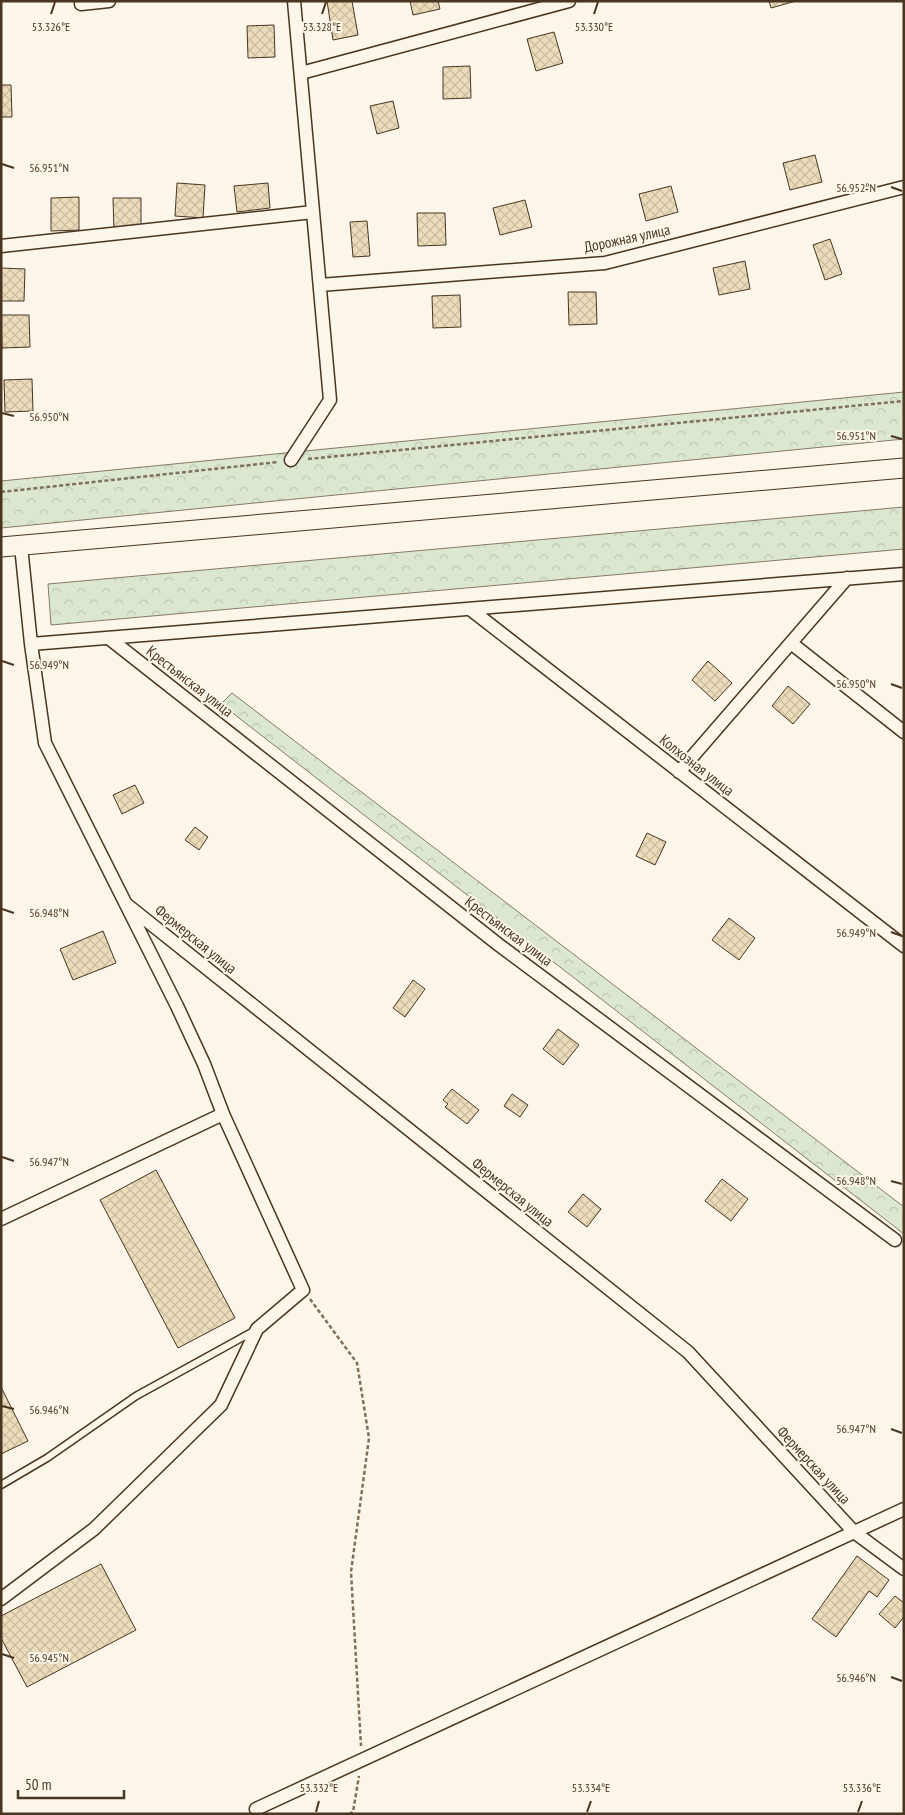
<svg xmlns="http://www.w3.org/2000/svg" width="905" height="1815" font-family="'PT Sans Narrow',sans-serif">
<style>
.forest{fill:url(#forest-crowns);stroke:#887966}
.building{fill:url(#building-cross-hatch);stroke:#4a3520}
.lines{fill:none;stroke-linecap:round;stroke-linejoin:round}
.lane-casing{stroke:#4a3520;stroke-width:9}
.street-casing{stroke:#4a3520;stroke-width:15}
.secondary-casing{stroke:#4a3520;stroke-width:21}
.path{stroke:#7f6f5c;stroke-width:2.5;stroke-dasharray:4 2.5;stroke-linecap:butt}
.lane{stroke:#fbf6e9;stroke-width:6}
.street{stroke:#fbf6e9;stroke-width:12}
.secondary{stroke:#fbf6e9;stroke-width:19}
.ticks{fill:none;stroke:#4a3520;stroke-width:2}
.labels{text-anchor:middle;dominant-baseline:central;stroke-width:4;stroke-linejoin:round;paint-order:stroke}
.street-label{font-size:15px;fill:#4a3520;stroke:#fbf6e9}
.ticks-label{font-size:12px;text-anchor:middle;fill:#4a3520;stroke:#fbf6e9;stroke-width:4;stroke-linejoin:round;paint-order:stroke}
</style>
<defs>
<pattern id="forest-crowns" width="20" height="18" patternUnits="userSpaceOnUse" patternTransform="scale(1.25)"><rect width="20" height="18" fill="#dce7d0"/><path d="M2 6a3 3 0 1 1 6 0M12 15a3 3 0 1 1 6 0" fill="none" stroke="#bec7b2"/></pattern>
<pattern id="building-cross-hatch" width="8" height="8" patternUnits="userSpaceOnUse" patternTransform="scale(1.25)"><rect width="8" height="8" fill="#ecdcbc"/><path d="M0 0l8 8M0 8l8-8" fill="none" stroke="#ccbda1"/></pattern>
</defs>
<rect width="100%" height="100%" fill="#fbf6e9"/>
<!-- forest -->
<path class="forest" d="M904 392V439L1 528V481Z
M904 507V549L51 625 48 584Z
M232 693 904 1207V1234L221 704Z"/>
<!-- building -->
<path class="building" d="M327 1H352L358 35 333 40Z
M410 1H438L440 9 413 15Z
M769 1H796L771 8Z
M274 25 275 57 248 58 247 26Z
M554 32 563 63 536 71 527 39Z
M470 66 471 98 443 99V67Z
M1 85H11L12 117H1Z
M393 101 399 128 377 134 370 106Z
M815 155 822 182 790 190 783 163Z
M177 183 205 185 203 218 175 216Z
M268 183 270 208 237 212 234 186Z
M671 186 678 212 646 221 639 194Z
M79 197V230L51 231V198Z
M113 198H141V230L114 231Z
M525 200 532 227 500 235 493 208Z
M417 213H445L446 245 418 246Z
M367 221 370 256 353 257 350 222Z
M830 239 842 274 825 280 813 245Z
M745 261 750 289 719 295 713 268Z
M1 268 25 269 24 301H1Z
M568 292H596L597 324 569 325Z
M460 295 461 327 433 328 432 296Z
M1 315H29L30 347 2 348Z
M32 379 33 411 5 412 4 380Z
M708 661 732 683 715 701 692 680Z
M788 686 810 704 793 724 772 706Z
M135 785 144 803 122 814 113 795Z
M195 827 208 837 199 850 185 840Z
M647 833 666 842 655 865 636 856Z
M729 918 755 938 739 960 712 940Z
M103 931 116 963 73 980 60 949Z
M413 980 425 989 405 1017 393 1008Z
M558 1029 579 1045 563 1065 543 1049Z
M452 1089 479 1110 467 1124 445 1107 448 1104 443 1100Z
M512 1094 528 1105 520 1117 504 1106Z
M156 1170 235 1318 178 1348 100 1200Z
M722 1179 748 1199 731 1221 705 1201Z
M583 1194 601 1209 587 1227 568 1212Z
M1 1387 28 1441 1 1454Z
M857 1556 889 1580 877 1597 869 1591 836 1637 812 1619Z
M101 1564 136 1630 27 1687 1 1638V1616Z
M895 1596 904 1603V1617L895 1628 879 1614Z"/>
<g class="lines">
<!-- lane casing -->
<g class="lane-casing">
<path id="lane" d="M1 1485 47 1458 136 1396 254 1331"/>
</g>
<!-- street casing -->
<g class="street-casing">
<path id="street" d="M81 4 109 1
M301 73 569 1
M1 246 313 212
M320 285 605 263 904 187
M291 460 330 400 294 1
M470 609 904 946
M110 639 499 945 895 1240
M791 643 904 732
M31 644 904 574
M679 772 847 578
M126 904 688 1352 854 1532 904 1569
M1 1219 223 1114 204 1064 177 1006 45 743 31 644 21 546
M1 1599 94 1529 221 1405 257 1329 303 1290 223 1114
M256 1809 904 1509"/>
</g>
<!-- secondary casing -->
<g class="secondary-casing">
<path id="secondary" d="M1 547 904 468"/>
</g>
<!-- path -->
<path class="path" d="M308 459 904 401
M1 492 278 462
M310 1299 357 1363 369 1438 351 1572 361 1746
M349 1814 353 1812 359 1776"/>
<!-- lane -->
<use href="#lane" class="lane"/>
<!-- street -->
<use href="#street" class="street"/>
<!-- secondary -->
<use href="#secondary" class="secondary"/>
</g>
<!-- ticks -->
<path class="ticks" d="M51 14 55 2M322 14 326 2M594 14 598 2M2 164 14 168M891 187 902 191M2 413 14 416M891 436 902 439M2 661 14 665M891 684 902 688M2 909 14 913M891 932 902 936M2 1157 14 1161M891 1181 902 1184M2 1406 14 1409M891 1429 902 1433M2 1654 14 1658M891 1677 902 1681M316 1812 319 1801M587 1812 591 1801M858 1812 862 1801"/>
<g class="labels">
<!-- street labels -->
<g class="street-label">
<text transform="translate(627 238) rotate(-12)">Дорожная улица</text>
<text transform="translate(190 681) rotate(38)">Крестьянская улица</text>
<text transform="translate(697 765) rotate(38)">Колхозная улица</text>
<text transform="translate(509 931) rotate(37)">Крестьянская улица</text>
<text transform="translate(196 939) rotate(39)">Фермерская улица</text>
<text transform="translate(513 1192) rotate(39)">Фермерская улица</text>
<text transform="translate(814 1465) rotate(47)">Фермерская улица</text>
</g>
</g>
<g class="ticks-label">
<text x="51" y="31">53.326°E</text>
<text x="322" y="31">53.328°E</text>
<text x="594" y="31">53.330°E</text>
<text x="49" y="172">56.951°N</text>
<text x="856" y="192">56.952°N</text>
<text x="49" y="421">56.950°N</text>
<text x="856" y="440">56.951°N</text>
<text x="49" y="669">56.949°N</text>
<text x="856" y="688">56.950°N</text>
<text x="49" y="917">56.948°N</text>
<text x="856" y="937">56.949°N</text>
<text x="49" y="1166">56.947°N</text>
<text x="856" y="1185">56.948°N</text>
<text x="49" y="1414">56.946°N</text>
<text x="856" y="1433">56.947°N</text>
<text x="49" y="1662">56.945°N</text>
<text x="856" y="1682">56.946°N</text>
<text x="319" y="1792">53.332°E</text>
<text x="591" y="1792">53.334°E</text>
<text x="862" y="1792">53.336°E</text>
</g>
<!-- border -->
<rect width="905" height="1815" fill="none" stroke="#4a3520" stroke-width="5"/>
<!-- scale -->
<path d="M18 1790v8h106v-8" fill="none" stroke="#4a3520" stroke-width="2.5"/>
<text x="25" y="1790" font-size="15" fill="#4a3520" stroke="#fbf6e9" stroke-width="4" paint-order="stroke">50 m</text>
</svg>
